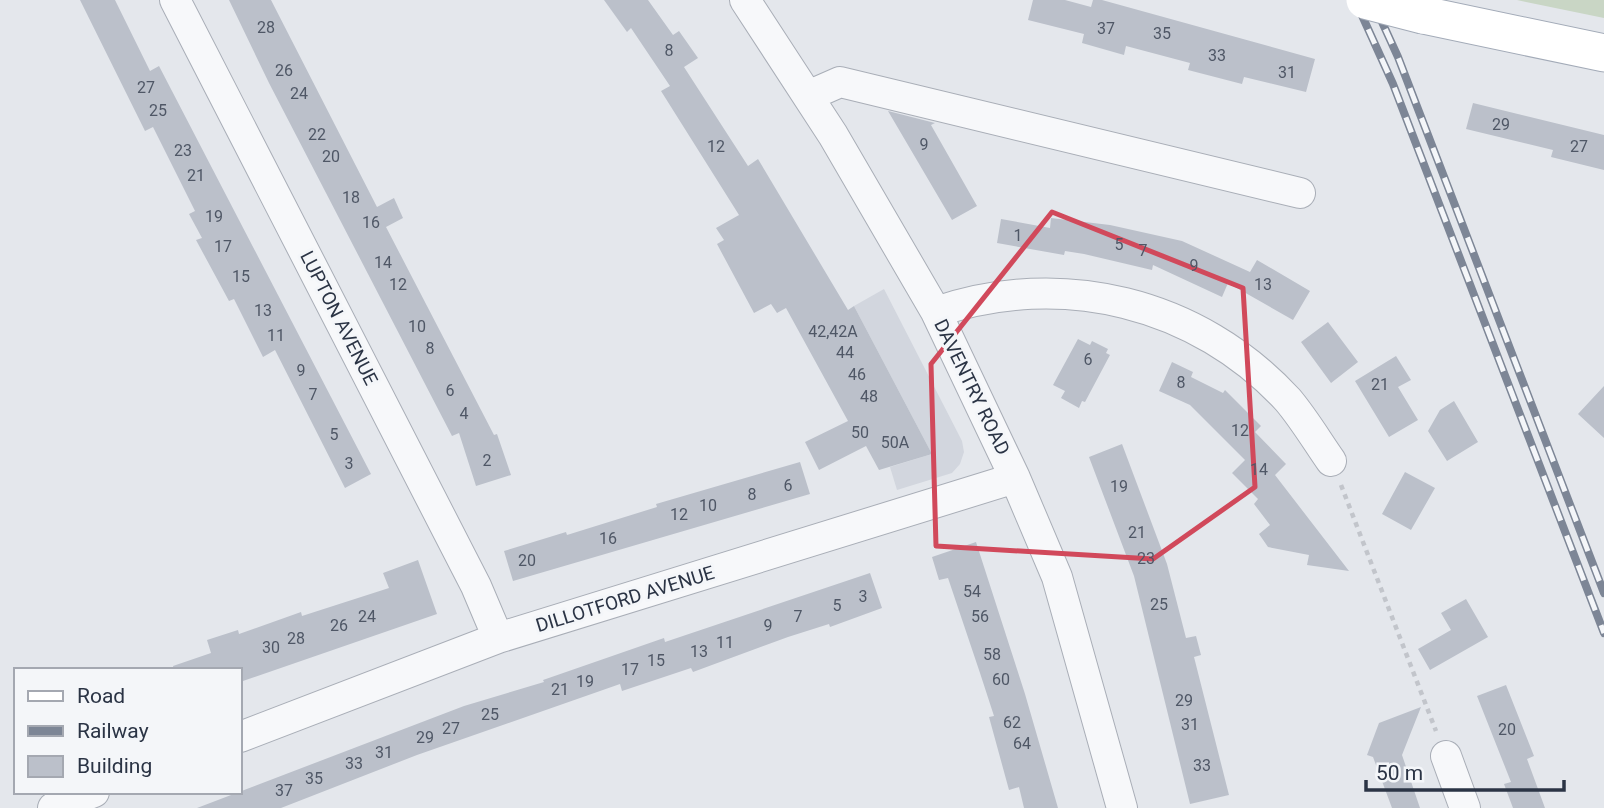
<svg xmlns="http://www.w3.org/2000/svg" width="1604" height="808" font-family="Roboto,sans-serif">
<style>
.built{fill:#d2d6de}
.green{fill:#c9d6c5}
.building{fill:#bbc0ca}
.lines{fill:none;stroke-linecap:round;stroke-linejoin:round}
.minor-casing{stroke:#a9aeb7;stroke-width:32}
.major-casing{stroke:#a3abb8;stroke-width:39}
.path{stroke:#c2c5cb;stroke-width:4.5;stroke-dasharray:5 5;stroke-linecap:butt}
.minor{stroke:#f7f8fa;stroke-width:30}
.major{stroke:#fff;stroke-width:37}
.rail-casing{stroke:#7d8696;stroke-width:8}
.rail{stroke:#f4f6f9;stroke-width:5;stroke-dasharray:16;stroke-linecap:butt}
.major-bridge-casing{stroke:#a3abb8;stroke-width:39;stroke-linecap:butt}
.major-bridge{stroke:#fff;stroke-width:37}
.marked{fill:none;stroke:#d1495b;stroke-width:5;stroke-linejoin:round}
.labels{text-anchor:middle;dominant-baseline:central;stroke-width:6;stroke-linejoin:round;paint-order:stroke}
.number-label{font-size:16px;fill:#4f5766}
.street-label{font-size:19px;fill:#2b3445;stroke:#f4f6f9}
</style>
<rect width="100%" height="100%" fill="#e4e7ec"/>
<!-- built -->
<path class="built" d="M884 289 962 441 964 452 960 464 952 473 897 490 890 467 932 454 854 306Z"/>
<!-- green -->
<path class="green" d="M1517 0H1604V18L1526 2Z"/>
<!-- building -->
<path class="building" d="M80 0H115L150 71 159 66 371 474 345 488 275 350 263 357 234 299 229 301 196 240 202 238 189 214 195 211 153 127 145 131Z
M229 0H271L377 207 394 198 403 218 386 227 494 435 497 434 511 475 476 486 459 433 452 436 269 83Z
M604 0H648L673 35 679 31 698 58 684 67 748 166 758 159 848 310 854 306 932 454 879 470 866 446 819 470 805 442 848 421 786 308 777 313 771 304 754 313 717 244 724 240 716 228 739 215 661 91 670 86 631 28 627 32Z
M1033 0H1065L1091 7 1093 0H1102L1315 59 1306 92 1244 77 1242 84 1188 70 1190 63 1126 46 1124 55 1082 43 1084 34 1028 20Z
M1473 103 1604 135V170L1551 157 1553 150 1466 129Z
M888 111 935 123 931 125 977 206 952 220Z
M1051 218 1110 225 1182 241 1250 272 1257 260 1310 291 1293 320 1228 283 1222 297 1153 265 1152 270 1084 254 1065 251 1064 255 997 243 1001 219 1050 228Z
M1328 322 1358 362 1331 383 1301 342Z
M1078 339 1090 345 1092 341 1108 349 1106 353 1110 355 1085 402 1082 401 1079 408 1061 398 1065 391 1053 385Z
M1396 356 1411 380 1398 387 1418 420 1389 437 1355 381Z
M1172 362 1193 372 1191 377 1223 393 1225 390 1261 426 1255 432 1286 464 1275 475 1349 571 1307 565 1309 555 1268 547 1259 534 1270 525 1254 504 1258 499 1232 473 1245 460 1190 405 1159 391Z
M1604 386V438L1578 414Z
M1454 401 1478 442 1447 461 1428 431 1440 410Z
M1122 444 1167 564 1186 638 1196 636 1201 655 1194 657 1229 795 1190 804 1134 576 1089 457Z
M800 462 810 494 513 581 504 551 566 532 567 535 657 507 656 504Z
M1405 472 1435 488 1411 530 1382 514Z
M976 542 1025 694 1058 808H1024L1019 787 1009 790 989 717 994 716 980 673 948 578 939 580 932 557Z
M418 560 437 614 240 682V670H174L173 666 211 653 207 640 238 630 239 634 301 612 302 616 389 588 383 573Z
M870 573 882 608 830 627 829 624 788 637 693 672 691 668 622 691 620 684 417 755 281 808H197L464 706 544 682 543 680 664 638 665 642Z
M1466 599 1488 637 1430 670 1418 649 1451 630 1441 613Z
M1506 685 1534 756 1527 759 1545 808H1513L1504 784 1511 782 1477 696Z
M1421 707 1402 755 1420 808H1392L1373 757 1367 755 1379 723Z"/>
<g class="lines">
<!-- minor casing -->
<g class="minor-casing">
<path id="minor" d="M175 0 476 586 498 638
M745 0 833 135 936 312 1015 478 1057 577 1122 808
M808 96 840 82 1300 193
M936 312C1061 269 1198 302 1288 400 1304 419 1317 441 1331 461
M240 737 498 638 1015 478
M1446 756 1465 808
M53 808 94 792"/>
</g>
<!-- major casing -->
<g class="major-casing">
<path id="major" d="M1423 15 1604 53"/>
</g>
<!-- path -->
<path class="path" d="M1341 485 1436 731"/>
<!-- minor -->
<use href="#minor" class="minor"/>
<!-- major -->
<use href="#major" class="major"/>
<!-- rail casing -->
<g class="rail-casing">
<path id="rail" d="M1355 0 1393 84 1604 633
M1372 0 1398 57 1604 593"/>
</g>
<!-- rail -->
<use href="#rail" class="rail"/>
<!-- major-bridge casing -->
<g class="major-bridge-casing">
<path id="major-bridge" d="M1365 0 1423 15"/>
</g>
<!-- major-bridge -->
<use href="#major-bridge" class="major-bridge"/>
</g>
<!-- marked area -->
<path class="marked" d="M1052 212 1243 288 1255 487 1153 559 936 546 931 364Z"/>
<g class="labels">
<!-- number labels -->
<g class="number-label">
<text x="266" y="27">28</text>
<text x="1106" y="28">37</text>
<text x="1162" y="33">35</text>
<text x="669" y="50">8</text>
<text x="1217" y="55">33</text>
<text x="284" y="70">26</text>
<text x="1287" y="72">31</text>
<text x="146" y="87">27</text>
<text x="299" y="93">24</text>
<text x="158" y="110">25</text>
<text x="1501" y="124">29</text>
<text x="317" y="134">22</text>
<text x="924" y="144">9</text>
<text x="716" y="146">12</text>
<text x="1579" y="146">27</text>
<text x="183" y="150">23</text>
<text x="331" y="156">20</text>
<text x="196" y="175">21</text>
<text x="351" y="197">18</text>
<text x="214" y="216">19</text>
<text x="371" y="222">16</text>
<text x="1018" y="235">1</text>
<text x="1119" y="244">5</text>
<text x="223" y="246">17</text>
<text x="1143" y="250">7</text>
<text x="383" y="262">14</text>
<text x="1194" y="265">9</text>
<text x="241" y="276">15</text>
<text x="398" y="284">12</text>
<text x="1263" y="284">13</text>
<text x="263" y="310">13</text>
<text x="417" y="326">10</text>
<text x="833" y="331">42,42A</text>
<text x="276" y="335">11</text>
<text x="430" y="348">8</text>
<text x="845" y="352">44</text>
<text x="1088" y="359">6</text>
<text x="301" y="370">9</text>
<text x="857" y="374">46</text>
<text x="1181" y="382">8</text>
<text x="1380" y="384">21</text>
<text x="450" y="390">6</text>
<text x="313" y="394">7</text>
<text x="869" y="396">48</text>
<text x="464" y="413">4</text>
<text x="1240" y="430">12</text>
<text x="860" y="432">50</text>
<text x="334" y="434">5</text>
<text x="895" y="442">50A</text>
<text x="487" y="460">2</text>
<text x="349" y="463">3</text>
<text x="1259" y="469">14</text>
<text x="788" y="485">6</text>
<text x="1119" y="486">19</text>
<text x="752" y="494">8</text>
<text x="708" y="505">10</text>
<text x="679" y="514">12</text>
<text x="1137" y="532">21</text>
<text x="608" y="538">16</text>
<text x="1146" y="558">23</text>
<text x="527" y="560">20</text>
<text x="972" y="591">54</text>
<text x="863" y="596">3</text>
<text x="1159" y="604">25</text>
<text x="837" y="605">5</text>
<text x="367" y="616">24</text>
<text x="798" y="616">7</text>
<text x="980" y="616">56</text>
<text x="339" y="625">26</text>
<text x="768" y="625">9</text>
<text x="296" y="638">28</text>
<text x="725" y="642">11</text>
<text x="271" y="647">30</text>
<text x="699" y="651">13</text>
<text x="992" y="654">58</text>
<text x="656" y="660">15</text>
<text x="630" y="669">17</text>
<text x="1001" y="679">60</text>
<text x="585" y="681">19</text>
<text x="560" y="689">21</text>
<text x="1184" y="700">29</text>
<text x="490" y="714">25</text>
<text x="1012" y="722">62</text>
<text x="1190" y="724">31</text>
<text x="451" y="728">27</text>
<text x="1507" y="729">20</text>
<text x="425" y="737">29</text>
<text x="1022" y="743">64</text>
<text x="384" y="752">31</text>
<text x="354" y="763">33</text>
<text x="1202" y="765">33</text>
<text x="314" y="778">35</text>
<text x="284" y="790">37</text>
</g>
<!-- street labels -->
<g class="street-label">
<text transform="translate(339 318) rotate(63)">LUPTON AVENUE</text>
<text transform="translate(972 387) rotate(64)">DAVENTRY ROAD</text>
<text transform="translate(625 599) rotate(-17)">DILLOTFORD AVENUE</text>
</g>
</g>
<!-- legend -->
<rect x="14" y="668" width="228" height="126" fill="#f4f6f9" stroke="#a4a8b1" stroke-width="2"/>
<rect x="28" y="691" width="35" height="10" fill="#ffffff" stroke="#a4a8b1" stroke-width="2"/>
<text x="77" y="703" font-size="21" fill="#2b3445">Road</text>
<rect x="28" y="726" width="35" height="10" fill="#7d8696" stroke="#a4a8b1" stroke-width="2"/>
<text x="77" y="738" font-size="21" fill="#2b3445">Railway</text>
<rect x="28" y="756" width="35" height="21" fill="#bbc0ca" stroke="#a4a8b1" stroke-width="2"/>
<text x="77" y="773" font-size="21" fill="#2b3445">Building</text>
<!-- scale -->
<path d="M1366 780v10h198v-10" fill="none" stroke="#2b3445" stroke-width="3.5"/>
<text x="1376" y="780" font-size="21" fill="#2b3445" stroke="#f4f6f9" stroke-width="5" paint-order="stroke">50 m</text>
</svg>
